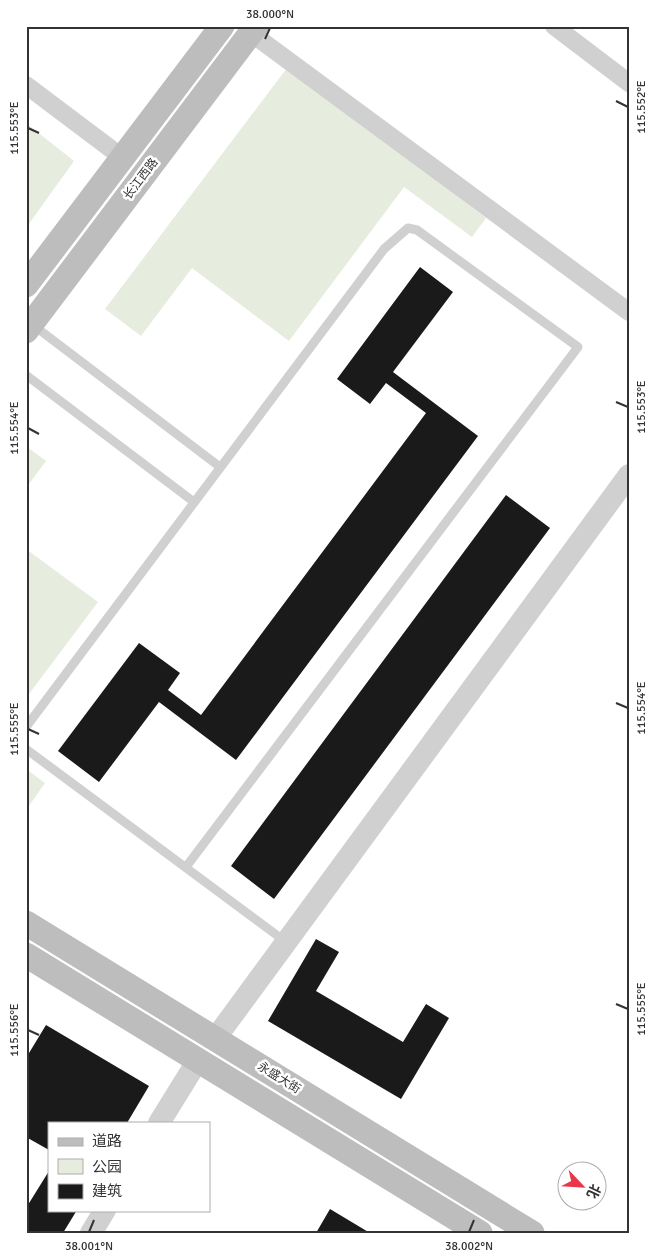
<svg xmlns="http://www.w3.org/2000/svg" width="655" height="1259" font-family="Signika,'Noto Sans SC',sans-serif">
<style>
.green{fill:#e6ecde}
.building{fill:#1a1a1a}
.lines{fill:none;stroke-linecap:round;stroke-linejoin:round}
.service{stroke:#d0d0d0;stroke-width:9}
.minor{stroke:#d0d0d0;stroke-width:18}
.tertiary{stroke:#d0d0d0;stroke-width:22}
.secondary{stroke:#bdbdbd;stroke-width:25}
.ticks{fill:none;stroke:#333;stroke-width:2}
.labels{text-anchor:middle;dominant-baseline:central;stroke-width:5;stroke-linejoin:round;paint-order:stroke}
.street-label{font-size:12px;fill:#333;stroke:#fff}
.neatline{fill:none;stroke:#333;stroke-width:2}
.ticks-label{font-size:12px;text-anchor:middle;fill:#333}
</style>
<rect width="100%" height="100%" fill="#fff"/>
<!-- green -->
<path class="green" d="M287 68 486 218 472 237 404 187 289 341 192 268 141 336 105 309Z
M26 123 74 161 26 228Z
M26 446 46 461 26 488Z
M26 549 98 602 26 698Z
M26 769 45 783 26 810Z"/>
<!-- building -->
<path class="building" d="M420 267 453 292 393 372 478 436 236 760 159 702 99 782 58 751 139 643 180 673 168 690 201 715 426 413 386 383 370 404 337 379Z
M506 495 550 528 274 899 231 866Z
M316 939 339 952 316 991 403 1042 426 1004 449 1018 401 1099 268 1021Z
M46 1025 149 1086 127 1123H49V1150L26 1137V1058Z
M49 1171V1210H77L63 1233H26V1208Z
M330 1209 370 1233H316Z"/>
<g class="lines">
<!-- service -->
<path class="service" d="M33 325 220 467
M26 375 194 502
M26 727 384 249 408 228 417 230 578 347 186 867
M26 749 286 942"/>
<!-- minor -->
<path class="minor" d="M554 26 629 83
M251 33 629 312
M26 85 123 158"/>
<!-- tertiary -->
<path class="tertiary" d="M215 1039 629 475
M159 1123 198 1060
M91 1233 105 1210"/>
<!-- secondary -->
<path class="secondary" d="M26 285 222 26
M26 331 256 26
M26 923 532 1233
M26 955 480 1233"/>
</g>
<!-- ticks -->
<path class="ticks" d="M265 39 270 28M616 101 628 107M28 128 39 133M616 402 628 407M28 428 39 434M616 703 628 708M28 729 39 734M616 1004 628 1009M28 1030 39 1035M89 1232 94 1220M469 1232 474 1220"/>
<g class="labels">
<!-- street labels -->
<g class="street-label">
<text transform="translate(141 179) rotate(-53)">长江西路</text>
<text transform="translate(279 1078) rotate(32)">永盛大街</text>
</g>
</g>
<!-- border -->
<rect width="655" height="1259" fill="none" stroke="#ffffff" stroke-width="55"/>
<!-- legend -->
<rect x="48" y="1122" width="162" height="90" fill="#ffffff" stroke="#adadad"/>
<rect x="58" y="1138" width="25" height="8" fill="#bdbdbd" stroke="#adadad"/>
<text x="92" y="1146" font-size="15" fill="#333333">道路</text>
<rect x="58" y="1159" width="25" height="15" fill="#e6ecde" stroke="#adadad"/>
<text x="92" y="1172" font-size="15" fill="#333333">公园</text>
<rect x="58" y="1184" width="25" height="15" fill="#1a1a1a" stroke="#adadad"/>
<text x="92" y="1196" font-size="15" fill="#333333">建筑</text>
<!-- north arrow -->
<g transform="translate(582 1186) rotate(115)"><circle r="24" fill="#ffffff" stroke="#adadad"/>
<path d="M0-4L9 19L0 12L-9 19Z" fill="#e93648"/>
<text y="-8" font-size="14" font-weight="bold" text-anchor="middle" fill="#333333">北</text>
</g>
<rect x="28" y="28" width="600" height="1204" class="neatline"/>
<g class="ticks-label">
<text x="270" y="18">38.000°N</text>
<text transform="translate(641 107) rotate(-90)" y="4">115.552°E</text>
<text transform="translate(14 128) rotate(-90)" y="4">115.553°E</text>
<text transform="translate(641 407) rotate(-90)" y="4">115.553°E</text>
<text transform="translate(14 428) rotate(-90)" y="4">115.554°E</text>
<text transform="translate(641 708) rotate(-90)" y="4">115.554°E</text>
<text transform="translate(14 729) rotate(-90)" y="4">115.555°E</text>
<text transform="translate(641 1009) rotate(-90)" y="4">115.555°E</text>
<text transform="translate(14 1030) rotate(-90)" y="4">115.556°E</text>
<text x="89" y="1250">38.001°N</text>
<text x="469" y="1250">38.002°N</text>
</g>
</svg>
